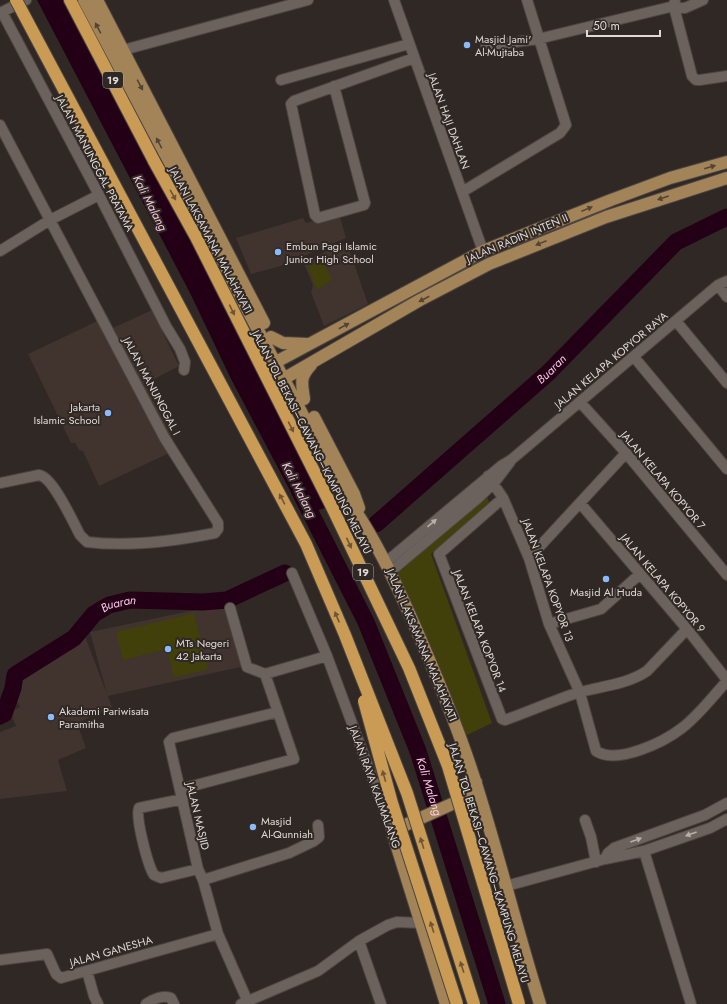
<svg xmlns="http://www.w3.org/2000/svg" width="727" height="1004" font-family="Jost,sans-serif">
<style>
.built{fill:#41332d}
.green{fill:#413f0a}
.water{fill:#230016}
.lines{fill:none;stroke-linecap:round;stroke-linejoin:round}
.river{stroke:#230016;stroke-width:17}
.minor-casing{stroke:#4c4542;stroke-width:12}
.major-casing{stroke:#4c4542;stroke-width:14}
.highway-casing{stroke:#4c4542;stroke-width:14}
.minor{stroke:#6b625d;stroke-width:10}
.major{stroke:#a38458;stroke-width:12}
.highway{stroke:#c99b54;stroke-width:12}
.highway-bridge-casing{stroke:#4c4542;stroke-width:14;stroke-linecap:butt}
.highway-bridge{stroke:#c99b54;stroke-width:12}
.oneway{fill:#524434}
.oneway2{fill:#6d5637}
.oneway3{fill:#b6b0ac}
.poi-dot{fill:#88bafc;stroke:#302824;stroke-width:1.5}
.labels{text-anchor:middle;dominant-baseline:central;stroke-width:4;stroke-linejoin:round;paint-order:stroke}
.shield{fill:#302824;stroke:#aaa5a1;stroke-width:1}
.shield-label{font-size:10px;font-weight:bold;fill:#dfdad7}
.poi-label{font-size:11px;fill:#dfdad7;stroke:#302824;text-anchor:start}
.street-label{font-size:11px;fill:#dfdad7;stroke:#302824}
.water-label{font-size:12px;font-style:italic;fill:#f7c8e0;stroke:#302824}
</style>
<rect width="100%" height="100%" fill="#302824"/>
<!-- built -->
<path class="built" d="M339 214 346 238 281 266 251 274 236 238 303 218 306 223Z
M347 243 368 304 324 326 311 292 313 285 303 261Z
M152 310 179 366 145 384 178 449 99 486 83 451 79 450 75 443H71L28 354 108 316 113 328Z
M228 603 245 666 108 696 112 707 77 723 86 748 58 760 67 791 0 799V732L16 726 10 712 20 707 15 698 20 678 85 636 107 694 90 632Z"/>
<!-- green -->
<path class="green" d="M323 260 332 280 317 290 308 267Z
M486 492 489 503 431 554 492 723 461 738 391 571Z
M194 613 208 669 174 678 167 649 123 660 116 632Z"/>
<!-- water -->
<path class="water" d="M37 0H70L331 506 303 515 231 379 191 295Z"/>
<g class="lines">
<!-- river -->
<g class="river">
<path id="s1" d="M300 492 366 622 418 751 497 1004"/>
<path id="s2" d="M376 524 548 373 676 242 727 217"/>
<path id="s3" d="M0 716 4 714 13 688 15 675 74 638 94 614 109 605 130 600 203 602 227 600 285 573"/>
</g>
<!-- minor casing -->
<g class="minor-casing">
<path id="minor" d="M394 0 483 251
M675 0 674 7 692 76 696 80H700L727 76
M2 12 99 195 166 326 180 349 185 362 184 370
M0 13 26 0
M486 46 538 39 670 7 685 8 703 0
M116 52 308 0
M281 80 409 44
M334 86 365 203 364 205 318 218 315 215 291 104 294 101 305 97 414 58
M0 125 164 437 218 523V529L215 533C175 541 127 547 87 542L80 535C73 522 53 477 39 475L0 483
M462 192 560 133 566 125 527 0
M0 251 50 220 99 195
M718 285 727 297
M676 321 727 383
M634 357 727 469
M580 402 626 453 727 575
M488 476 503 498 529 558 549 624 580 693 596 751C617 765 664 742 682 728 699 715 713 696 727 681
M503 498 439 554 502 719 505 720C530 711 555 700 580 692 603 686 628 684 647 671L687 629
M580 503 687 629 727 680
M529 558 626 453
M386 562 501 466 511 460 718 285 727 281
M391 571 477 499 494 483 510 462
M292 573 327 656 392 831
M230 608 247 667 265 674 327 656
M549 624 601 609 640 574
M181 789 294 759 265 674
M183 799 139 808C135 817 148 866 154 875L161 878 198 869
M585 820 591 837 596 862
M644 851 691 1004
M605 859 608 853 614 848 705 815 727 803
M203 880 289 853 314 841 319 837 318 825
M506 886 605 859 644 851 710 828 727 819
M359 941 381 1004
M0 960 47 954 56 974 61 978 218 934
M87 971 94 996 98 1004
M247 1000 218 934 203 880 198 869 169 742 173 738 278 712
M146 1004C153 999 163 995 171 998L174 1004
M241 1004 318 971 359 941 388 925 397 922 420 923"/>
</g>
<!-- major casing -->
<g class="major-casing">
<path id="major" d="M84 0 346 497C374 536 394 579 413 622 439 681 463 739 481 800 502 868 519 937 540 1004
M97 0 264 323
M271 337 283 343 307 344
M276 362 483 251 611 200 670 178 727 162
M285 378 420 300 489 264 606 217 727 178
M304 399C302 383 299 378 311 365
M314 417 354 494 359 508
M446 1004 392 831 463 799 476 782"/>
</g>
<!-- highway casing -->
<g class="highway-casing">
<path id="highway" d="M70 0 154 161"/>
</g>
<!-- minor -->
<use href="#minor" class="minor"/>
<!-- major -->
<use href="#major" class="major"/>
<!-- highway -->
<use href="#highway" class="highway"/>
<!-- highway-bridge casing -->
<g class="highway-bridge-casing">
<path id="highway-bridge" d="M16 0 306 544 345 635 407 793 474 1004
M154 161 196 237 332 507 409 668 448 766 519 1004
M364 701 392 803 457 1004"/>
</g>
<!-- highway-bridge -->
<use href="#highway-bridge" class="highway-bridge"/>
</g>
<!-- one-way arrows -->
<defs><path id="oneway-solid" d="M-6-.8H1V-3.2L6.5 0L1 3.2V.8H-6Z"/></defs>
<g class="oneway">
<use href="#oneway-solid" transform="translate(98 28) rotate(-118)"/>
<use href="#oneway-solid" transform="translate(140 85) rotate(62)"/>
<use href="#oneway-solid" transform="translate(159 143) rotate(-118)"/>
<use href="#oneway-solid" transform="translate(710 167) rotate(-16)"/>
<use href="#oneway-solid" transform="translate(663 198) rotate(161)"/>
<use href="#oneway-solid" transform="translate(587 209) rotate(-22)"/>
<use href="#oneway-solid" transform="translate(541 243) rotate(158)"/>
<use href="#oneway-solid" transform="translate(424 299) rotate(152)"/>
<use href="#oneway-solid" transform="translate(344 326) rotate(-28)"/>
</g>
<g class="oneway2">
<use href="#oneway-solid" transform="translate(173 195) rotate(61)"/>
<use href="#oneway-solid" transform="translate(232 310) rotate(64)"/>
<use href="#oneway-solid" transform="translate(291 427) rotate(63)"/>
<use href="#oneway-solid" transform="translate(282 499) rotate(-118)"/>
<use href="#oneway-solid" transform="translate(349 543) rotate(65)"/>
<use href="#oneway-solid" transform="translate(337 617) rotate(-113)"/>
<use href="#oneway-solid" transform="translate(384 776) rotate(-106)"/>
<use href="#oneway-solid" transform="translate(422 843) rotate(-108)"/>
<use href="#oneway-solid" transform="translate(432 927) rotate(-108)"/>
<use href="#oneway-solid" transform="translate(462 967) rotate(-108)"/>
</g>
<g class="oneway3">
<use href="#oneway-solid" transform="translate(432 523) rotate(-40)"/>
<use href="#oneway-solid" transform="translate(691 834) rotate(160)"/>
<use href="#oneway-solid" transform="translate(636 840) rotate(-20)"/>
</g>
<!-- markers -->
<g class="poi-dot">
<circle cx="467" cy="45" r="4"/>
<circle cx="278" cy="252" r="4"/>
<circle cx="108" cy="413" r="4"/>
<circle cx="606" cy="579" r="4"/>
<circle cx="168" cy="649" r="4"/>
<circle cx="51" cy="717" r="4"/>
<circle cx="253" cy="827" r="4"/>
</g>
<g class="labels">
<!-- shield labels -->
<g class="shield">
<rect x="103" y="72" width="20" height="16" rx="3"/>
<rect x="353" y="564" width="20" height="16" rx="3"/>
</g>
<g class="shield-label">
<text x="113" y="80">19</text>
<text x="363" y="572">19</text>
</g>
<!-- poi labels -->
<g class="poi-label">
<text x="475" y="39">Masjid Jami'<tspan x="475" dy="13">Al-Mujtaba</tspan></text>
<text x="286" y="246">Embun Pagi Islamic<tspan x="286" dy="13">Junior High School</tspan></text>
<text x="100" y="407" text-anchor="end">Jakarta<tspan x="100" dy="13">Islamic School</tspan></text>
<text x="606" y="592" text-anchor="middle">Masjid Al Huda</text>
<text x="176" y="643">MTs Negeri<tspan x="176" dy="13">42 Jakarta</tspan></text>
<text x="59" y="711">Akademi Pariwisata<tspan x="59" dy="13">Paramitha</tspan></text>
<text x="261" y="821">Masjid<tspan x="261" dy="13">Al-Qunniah</tspan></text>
</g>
<!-- street labels -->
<g class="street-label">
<text transform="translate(449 121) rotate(70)">JALAN HAJI DAHLAN</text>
<text transform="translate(95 163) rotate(62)">JALAN MANUNGGAL PRATAMA</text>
<text transform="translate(517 238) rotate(-23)">JALAN RADIN INTEN II</text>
<text transform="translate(211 240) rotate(62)">JALAN LAKSAMANA MALAHAYATI</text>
<text transform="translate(611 360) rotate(-40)">JALAN KELAPA KOPYOR RAYA</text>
<text transform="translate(152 386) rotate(62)">JALAN MANUNGGAL I</text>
<text transform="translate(312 442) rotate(63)">JALAN TOL BEKASI–CAWANG–KAMPUNG MELAYU</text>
<text transform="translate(663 480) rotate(50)">JALAN KELAPA KOPYOR 7</text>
<text transform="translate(548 580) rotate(70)">JALAN KELAPA KOPYOR 13</text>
<text transform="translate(663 583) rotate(50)">JALAN KELAPA KOPYOR 9</text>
<text transform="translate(480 631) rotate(69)">JALAN KELAPA KOPYOR 14</text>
<text transform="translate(422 645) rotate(67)">JALAN LAKSAMANA MALAHAYATI</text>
<text transform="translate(375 787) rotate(70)">JALAN RAYA KALIMALANG</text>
<text transform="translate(198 816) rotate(77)">JALAN MASJID</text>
<text transform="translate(489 863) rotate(73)">JALAN TOL BEKASI–CAWANG–KAMPUNG MELAYU</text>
<text transform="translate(111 951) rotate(-16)">JALAN GANESHA</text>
</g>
<!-- water labels -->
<g class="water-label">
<text transform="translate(150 203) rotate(63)">Kali Malang</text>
<text stroke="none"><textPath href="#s2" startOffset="234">Buaran</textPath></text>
<text transform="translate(299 490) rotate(63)">Kali Malang</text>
<text stroke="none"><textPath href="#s3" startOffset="173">Buaran</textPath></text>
<text stroke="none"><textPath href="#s1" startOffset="322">Kali Malang</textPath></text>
</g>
</g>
<!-- scale -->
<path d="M587 30v6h73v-6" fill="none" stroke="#dfdad7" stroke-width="2"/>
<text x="593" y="30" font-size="12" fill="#dfdad7" stroke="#302824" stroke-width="3" paint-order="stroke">50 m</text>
</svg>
